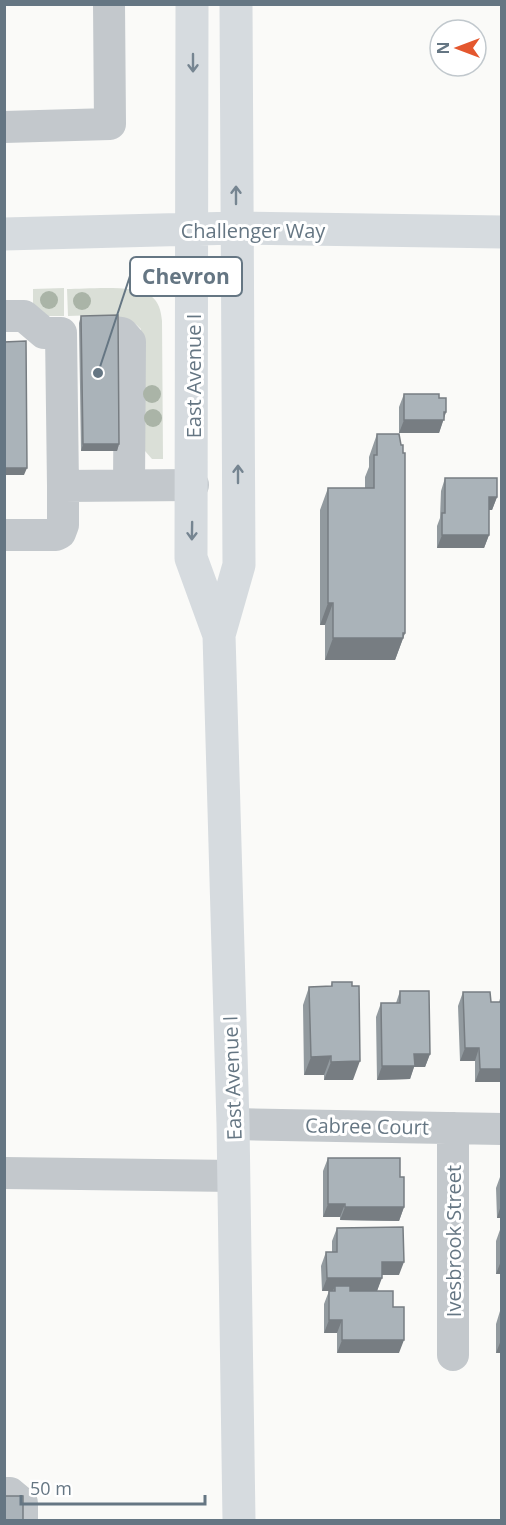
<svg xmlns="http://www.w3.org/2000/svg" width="506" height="1525" font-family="'Open Sans',sans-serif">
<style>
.green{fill:#dadfd7}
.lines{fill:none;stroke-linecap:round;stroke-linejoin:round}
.minor{stroke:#c3c8cc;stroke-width:32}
.major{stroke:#d6dbdf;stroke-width:33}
.tree{fill:#aab4a7}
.wall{fill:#929a9f}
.shaded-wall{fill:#777d82}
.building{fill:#aab3b9;stroke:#777d82;stroke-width:1.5}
.oneway{stroke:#768591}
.labels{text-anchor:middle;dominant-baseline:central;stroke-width:6;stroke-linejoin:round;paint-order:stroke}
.street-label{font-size:20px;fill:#657683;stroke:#fff}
.leader{fill:none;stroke:#657683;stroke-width:2}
.callout-dot{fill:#657683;stroke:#fff;stroke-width:2}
.callout{fill:#fff;stroke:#657683;stroke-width:2}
.callout-label{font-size:21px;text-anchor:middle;font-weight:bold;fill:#657683}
</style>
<rect width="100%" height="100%" fill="#fafaf8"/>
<!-- green -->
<path class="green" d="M64 288V316H33V289Z
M67 289C88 289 134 284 151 296 159 302 161 311 162 321L163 459H152L145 451 141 329C124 310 91 316 68 316Z"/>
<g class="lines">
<!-- minor -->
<path class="minor" d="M4 127 110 124 109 4
M4 316H24L44 333H61L63 486 193 485
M115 332 122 333 130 342 129 485
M4 535H56L60 533 63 525V486
M233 1124 502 1129
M453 1128V1355
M4 1173 234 1176
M4 1493H10L22 1503V1520"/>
<!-- major -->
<path class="major" d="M192 4 191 558 219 635
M236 4 239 565 219 635 233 1124 239 1520
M4 234 237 228 502 232"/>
</g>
<!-- trees -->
<g class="tree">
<circle cx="49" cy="300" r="9"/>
<circle cx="82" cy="301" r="9"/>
<circle cx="152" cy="394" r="9"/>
<circle cx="153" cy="418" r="9"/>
</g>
<!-- wall -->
<path class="wall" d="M81 316 119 444 117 451H81L79 323Z
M404 394 439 398 446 412 439 433H399V407Z
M377 434 405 633 395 660H325V625H320V510L328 488H365V477L369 467V457Z
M445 478 497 497 492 510H489V535L484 548H437V526L440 518 441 491Z
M332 982 353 1080H324V1075H304L303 1005 309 987 331 986Z
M400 991 430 1054 425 1067H414L410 1079 377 1080 376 1017 381 1003H396Z
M463 992 491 1002H499L501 995V1082H475V1061H460L458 1006Z
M328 1158 400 1177 404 1207 399 1221 340 1220V1217H323V1171Z
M501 1166V1218H497L496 1188 500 1177V1169Z
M501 1227V1274H496V1241Z
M337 1228 399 1275H382L377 1291 393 1307 399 1353H337V1333H324V1304L329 1291H322L321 1266 326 1252H332V1241Z
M501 1301V1353H496V1324L500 1311V1304Z"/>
<!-- shaded-wall -->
<path class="shaded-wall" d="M444 412H446L439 433H399L404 420Z
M83 444H119L117 451H81Z
M4 468H27L24 475H4Z
M489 497H497L492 510H484Z
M442 535H489L484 548H437Z
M328 603H333L325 625H320Z
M405 633 395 660H325L333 638Z
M465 1048H479L475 1061H460Z
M414 1054H430L425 1067H414L410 1079 377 1080 382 1066Z
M331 1056 324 1075H304L311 1057Z
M360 1061 353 1080H324L331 1062Z
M480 1069H501V1082H475Z
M328 1204H345L340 1217H323Z
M501 1205V1218H497Z
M345 1207H404L399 1221 340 1220Z
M501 1261V1274H496Z
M382 1262H404L399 1275H377Z
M327 1278H382L377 1291H334L335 1286 333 1291H322Z
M329 1320H342L337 1333H324Z
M342 1340H404L399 1353H337Z
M501 1340V1353H496Z"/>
<!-- building -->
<path class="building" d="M118 315 119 444H83L81 316Z
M26 341 27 468H4V342Z
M404 394H439V398H446V412H444V420H404Z
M377 434H399L401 445H403V453H405V633H403V638H333V603H328V488H374V455H377Z
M445 478H497V497H489V535H442V513H445Z
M332 982H352V986H359L360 1061 331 1062V1056L311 1057 309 987 332 986Z
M400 991H429L430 1054H414L415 1066H382L381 1003H400Z
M463 992H490L491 1002H501V1069H480L479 1048H465Z
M328 1158H400V1177H404V1207H345V1204H328Z
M403 1227 404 1262H382V1278H327L326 1252H337V1228Z
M335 1286H350V1291H393V1307H404V1340H342V1320H329V1291H335Z
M4 1496H23V1521H4Z"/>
<!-- one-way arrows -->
<defs><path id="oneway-shaft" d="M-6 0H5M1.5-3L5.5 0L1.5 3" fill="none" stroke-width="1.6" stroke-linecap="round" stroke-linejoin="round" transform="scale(1.5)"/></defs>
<g class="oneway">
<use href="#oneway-shaft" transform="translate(193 63) rotate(90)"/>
<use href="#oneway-shaft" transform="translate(236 195) rotate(-90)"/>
<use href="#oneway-shaft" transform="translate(238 474) rotate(-90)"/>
<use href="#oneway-shaft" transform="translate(192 531) rotate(91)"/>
</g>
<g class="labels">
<!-- street labels -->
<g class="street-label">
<text x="253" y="230">Challenger Way</text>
<text transform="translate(193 376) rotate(-90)">East Avenue I</text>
<text transform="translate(232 1078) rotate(-92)">East Avenue I</text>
<text transform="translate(367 1126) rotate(1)">Cabree Court</text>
<text transform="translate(453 1241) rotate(-90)">Ivesbrook Street</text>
</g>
</g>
<!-- callouts -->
<path class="leader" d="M98 373L130 276"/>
<circle class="callout-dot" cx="98" cy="373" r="6"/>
<rect class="callout" x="130" y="257" width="112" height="39" rx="6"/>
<g class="callout-label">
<text x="186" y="284">Chevron</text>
</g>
<!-- border -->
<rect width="506" height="1525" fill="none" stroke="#657683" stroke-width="12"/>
<!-- north arrow -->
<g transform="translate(458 48) rotate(270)"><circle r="28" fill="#ffffff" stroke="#c1c8cd" stroke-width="1.5"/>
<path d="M0-4.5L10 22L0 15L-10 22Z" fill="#e4572e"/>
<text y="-9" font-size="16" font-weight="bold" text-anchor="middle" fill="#657683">N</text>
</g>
<!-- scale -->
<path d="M21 1495v9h184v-9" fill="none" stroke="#657683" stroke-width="3"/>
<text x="30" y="1495" font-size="18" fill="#657683" stroke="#ffffff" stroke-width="4.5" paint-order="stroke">50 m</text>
</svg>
